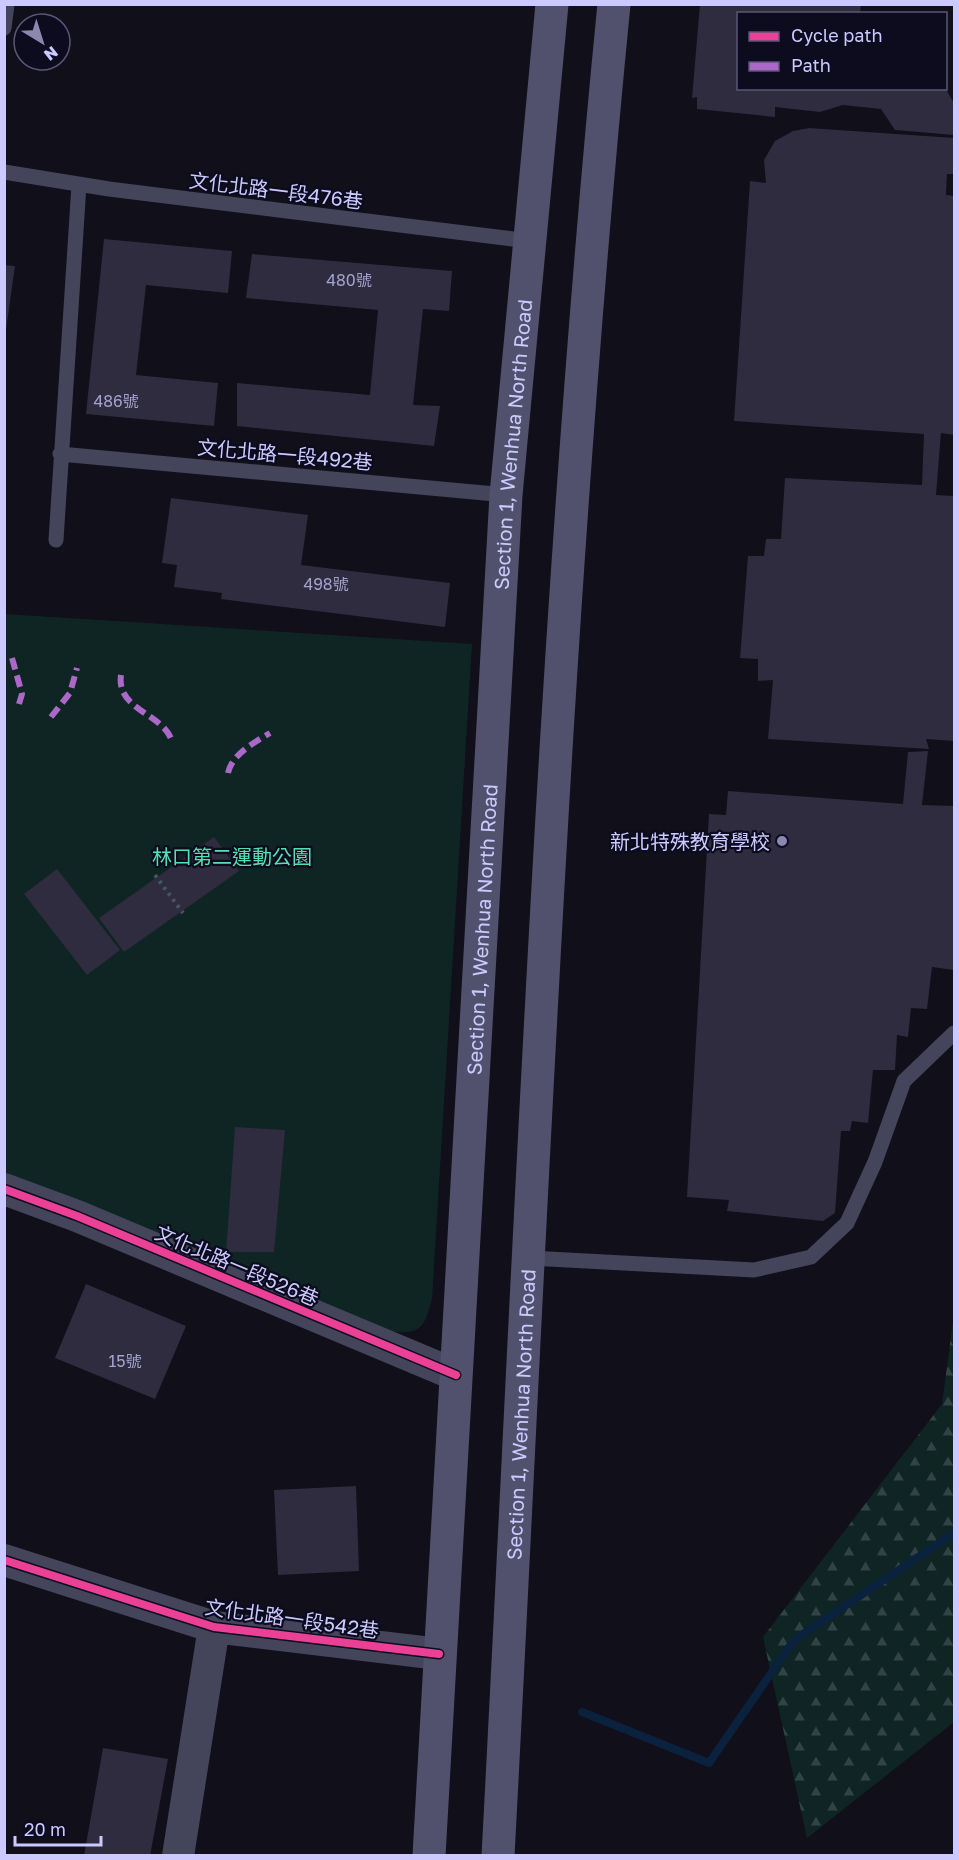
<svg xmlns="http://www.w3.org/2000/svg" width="959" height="1860" font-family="'Golos Text','Noto Sans TC',sans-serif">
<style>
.forest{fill:url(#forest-firs)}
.park{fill:#0e2524}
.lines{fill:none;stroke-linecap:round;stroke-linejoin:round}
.stream{stroke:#0b223f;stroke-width:8}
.building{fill:#2e2c3e}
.path{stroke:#455661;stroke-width:4;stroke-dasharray:3 4.5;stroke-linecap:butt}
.lane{stroke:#44455b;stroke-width:15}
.street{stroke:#44455b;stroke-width:32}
.secondary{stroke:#51516e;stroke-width:33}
.quiet{stroke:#ac68c9;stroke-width:6;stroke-dasharray:12 6;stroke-linecap:butt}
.cycleway-casing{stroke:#0d0b1e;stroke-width:11}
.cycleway{stroke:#ea4096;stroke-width:8}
.poi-dot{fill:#8a88af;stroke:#0d0b1e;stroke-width:2}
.labels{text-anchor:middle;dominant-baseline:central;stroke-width:4.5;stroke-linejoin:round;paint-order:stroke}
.number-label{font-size:16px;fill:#a4a2cf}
.street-label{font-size:20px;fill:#cbc9ff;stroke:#0d0b1e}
.poi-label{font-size:20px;fill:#cbc9ff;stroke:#0d0b1e;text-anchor:end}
.park-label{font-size:20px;fill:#53e1b3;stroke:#0d0b1e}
</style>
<defs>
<pattern id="forest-firs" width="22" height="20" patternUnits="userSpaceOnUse" patternTransform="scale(1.5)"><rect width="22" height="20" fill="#0e2524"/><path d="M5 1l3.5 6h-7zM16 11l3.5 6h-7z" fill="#304345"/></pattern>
</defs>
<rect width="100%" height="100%" fill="#100f1a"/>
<!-- forest -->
<path class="forest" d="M954 1314V1722L807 1838 763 1637 942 1404Z"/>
<!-- park -->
<path class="park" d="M5 614 472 644 432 1299C425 1326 421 1336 390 1331L5 1175Z"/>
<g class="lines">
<!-- stream -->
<path class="stream" d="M582 1712 709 1763 794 1640 954 1533"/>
</g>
<!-- building -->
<path class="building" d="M700 4H861L860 14H738V88H945L954 103V135L895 130 881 109 843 105 820 112 775 107V117L697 109V97L692 98Z
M809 128 954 138V174H947L946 195 954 196V435L941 433 936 495 954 496V741L926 739 929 749 768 739 773 680 758 681V659L740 658 748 556H764L766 539H781L785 478 922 485 924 434 734 421 750 181 766 183 764 160 775 141 793 131Z
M104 239 232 251 228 293 146 285 136 375 218 383 214 426 86 414Z
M252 254 452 271 449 311 423 309 413 405 440 406 434 446 237 426V383L370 395 378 310 246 298Z
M4 265 15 266 6 330H4Z
M171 498 308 515 301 565 450 583 445 627 221 599 222 593 174 587 177 565 162 563Z
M928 751 922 805 954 806V970L932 967 927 1009 911 1008 908 1037 897 1035 895 1070H873L868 1123 852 1121 850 1131H841L835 1213 823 1221 727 1211 729 1200 687 1197 709 814 726 815 728 791 903 804 908 752Z
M214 837 239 871 124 952 99 918Z
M57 869 120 950 87 975 24 894Z
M235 1127 285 1130 274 1252H226Z
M86 1284 186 1326 155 1399 55 1358Z
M356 1486 359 1571 278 1575 274 1490Z
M103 1748 168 1759 150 1856H84Z"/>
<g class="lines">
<!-- path -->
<path class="path" d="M155 875 183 913"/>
<!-- lane -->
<path class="lane" d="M4 28 7 4
M4 172 109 189 529 241
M60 454 506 495
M56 540 79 185
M530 1258 754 1270 811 1257 847 1223 875 1162 904 1081 954 1033"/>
<!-- street -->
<path class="street" d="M4 1189 77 1216 456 1375
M4 1560 214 1627 439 1654
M178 1856 214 1627"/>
<!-- secondary -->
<g class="secondary">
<path id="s1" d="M429 1856 506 495 552 4"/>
<path id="s2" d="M498 1856C531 1238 553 620 614 4"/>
</g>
<!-- quiet -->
<path class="quiet" d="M12 658 22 694 19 704
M121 675C116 710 163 713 172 741
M51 717 70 693 77 668
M228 773C232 754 255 742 270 733"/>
<!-- cycleway casing -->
<g class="cycleway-casing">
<path id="cycleway" d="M4 1189 77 1216 456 1375
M4 1560 214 1627 439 1654"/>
</g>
<!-- cycleway -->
<use href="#cycleway" class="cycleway"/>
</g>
<!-- markers -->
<circle class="poi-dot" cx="782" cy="841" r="6"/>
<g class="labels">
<!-- number labels -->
<g class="number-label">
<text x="349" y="280">480號</text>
<text x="116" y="401">486號</text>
<text x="326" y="584">498號</text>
<text x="125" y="1361">15號</text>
</g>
<!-- street labels -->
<g class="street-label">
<text transform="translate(276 190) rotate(7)">文化北路一段476巷</text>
<text stroke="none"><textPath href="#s1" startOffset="1414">Section 1, Wenhua North Road</textPath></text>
<text transform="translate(285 454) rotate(5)">文化北路一段492巷</text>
<text stroke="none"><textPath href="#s1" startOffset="928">Section 1, Wenhua North Road</textPath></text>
<text transform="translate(237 1265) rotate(23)">文化北路一段526巷</text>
<text stroke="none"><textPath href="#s2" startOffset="442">Section 1, Wenhua North Road</textPath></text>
<text transform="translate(292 1618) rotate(8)">文化北路一段542巷</text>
</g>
<!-- poi labels -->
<g class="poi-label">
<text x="770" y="841">新北特殊教育學校</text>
</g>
<!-- park labels -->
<g class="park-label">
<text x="232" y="856">林口第二運動公園</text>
</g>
</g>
<!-- border -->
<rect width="959" height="1860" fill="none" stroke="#cbc9ff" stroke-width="12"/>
<!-- legend -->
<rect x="737" y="12" width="210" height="78" fill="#0d0b1e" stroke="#595778" stroke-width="1.5"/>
<rect x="749" y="32" width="30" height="9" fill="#ea4096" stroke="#595778" stroke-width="1.5"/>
<text x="791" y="42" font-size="18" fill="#cbc9ff">Cycle path</text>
<rect x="749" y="62" width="30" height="9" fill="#ac68c9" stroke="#595778" stroke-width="1.5"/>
<text x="791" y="72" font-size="18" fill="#cbc9ff">Path</text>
<!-- north arrow -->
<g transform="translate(42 42) rotate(142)"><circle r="28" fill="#0d0b1e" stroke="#595778" stroke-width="1.5"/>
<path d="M0-4.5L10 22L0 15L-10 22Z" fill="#8a88af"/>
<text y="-9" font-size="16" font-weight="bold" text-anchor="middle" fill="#cbc9ff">N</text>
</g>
<!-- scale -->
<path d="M15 1836v9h86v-9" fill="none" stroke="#cbc9ff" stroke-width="3"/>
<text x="24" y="1836" font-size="18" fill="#cbc9ff" stroke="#0d0b1e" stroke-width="4.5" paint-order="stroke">20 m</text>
</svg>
